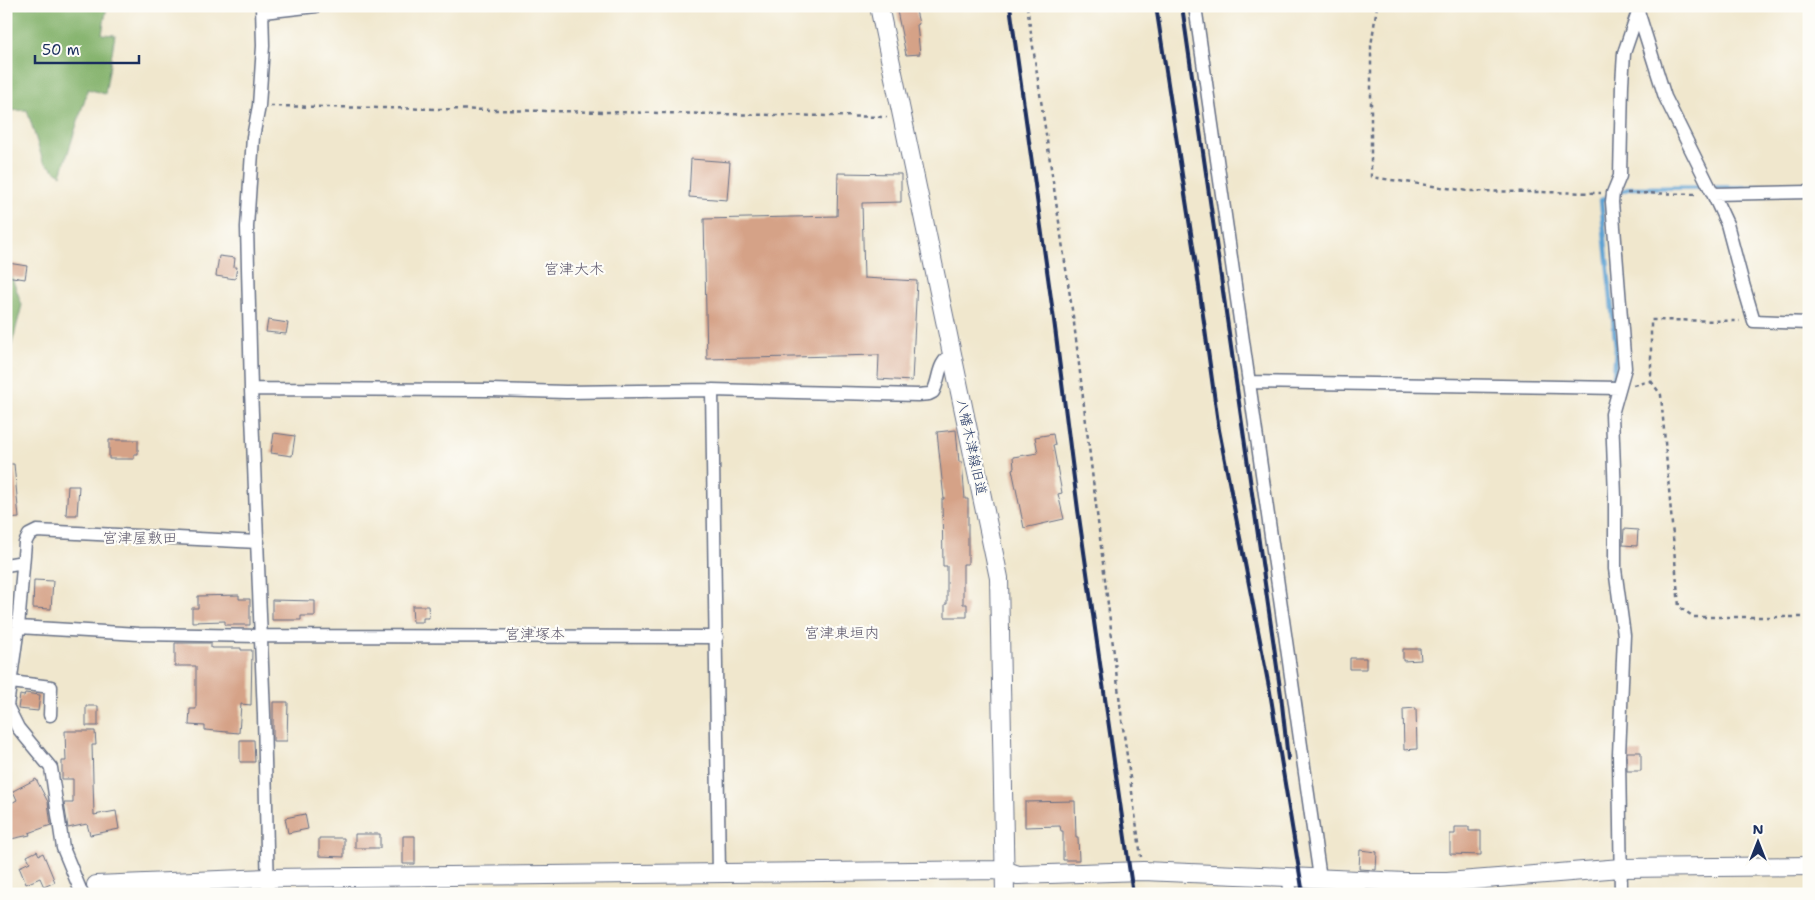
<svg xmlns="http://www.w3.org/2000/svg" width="1815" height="900" font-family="'Shantell Sans','Klee One',sans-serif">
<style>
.forest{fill:#86b46e;stroke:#507266}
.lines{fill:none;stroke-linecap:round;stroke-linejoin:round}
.stream{stroke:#5da1d2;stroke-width:4.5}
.building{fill:#d5a287}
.street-casing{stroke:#666f85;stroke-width:15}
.secondary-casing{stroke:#666f85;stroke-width:20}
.path{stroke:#666f85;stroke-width:2.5;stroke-dasharray:4 4;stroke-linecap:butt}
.street{stroke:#fff;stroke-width:12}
.secondary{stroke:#fff;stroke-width:18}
.rail{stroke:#1b2f5e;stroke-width:4}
.labels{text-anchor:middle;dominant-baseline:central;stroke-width:4.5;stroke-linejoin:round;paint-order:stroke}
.street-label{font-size:14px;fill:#1b2f5e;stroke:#fdfcf7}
.neighbourhood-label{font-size:15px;fill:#5c576c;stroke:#fdfcf7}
</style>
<rect width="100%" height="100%" fill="#fdfcf7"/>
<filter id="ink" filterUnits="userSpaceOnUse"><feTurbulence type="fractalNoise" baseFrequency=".02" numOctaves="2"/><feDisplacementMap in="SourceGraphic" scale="10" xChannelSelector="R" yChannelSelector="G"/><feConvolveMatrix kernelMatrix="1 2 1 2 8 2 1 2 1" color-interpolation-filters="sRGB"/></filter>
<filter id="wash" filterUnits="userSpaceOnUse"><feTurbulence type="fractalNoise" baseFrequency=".0096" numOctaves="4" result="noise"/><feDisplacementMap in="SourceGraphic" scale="20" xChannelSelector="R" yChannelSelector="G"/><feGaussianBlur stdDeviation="1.12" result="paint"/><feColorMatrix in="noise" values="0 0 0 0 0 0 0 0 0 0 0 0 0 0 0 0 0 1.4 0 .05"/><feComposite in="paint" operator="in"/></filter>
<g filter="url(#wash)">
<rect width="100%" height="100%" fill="#f0e7cd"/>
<!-- forest -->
<path class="forest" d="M6 6H107L102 34 115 35 105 94 88 89 61 175 43 161 27 110 6 111Z
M6 262 22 305 6 367Z"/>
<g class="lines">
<!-- stream -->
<path class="stream" d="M1605 385 1614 376 1616 348 1601 200 1630 188 1770 187"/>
</g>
<g id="blocks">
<!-- building -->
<path class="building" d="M896 6H915L919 24 917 25 920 54 906 55Z
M691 159 730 162 727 200 689 197Z
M838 173 901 174V202L862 203 864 278 917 281 912 381 878 379 879 355 707 359 704 219 837 216Z
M219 256 235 258 234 267H237L235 279 216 276Z
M8 263 27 266 25 279 6 276Z
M268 320 288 323 286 334 266 332Z
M956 430 959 462H962L965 499H968V564H963V604H967V617H945V604H947V566H943L942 499H944L937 432Z
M274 433 295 436 292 456 271 453Z
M1053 434 1055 445H1053L1062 493 1058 494 1064 519 1024 528 1012 469 1014 468 1013 457 1038 453 1035 437Z
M109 440H138V454H134V459H109Z
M6 464H14L19 518 6 519Z
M68 486H79L77 515H66Z
M1624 529 1638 530 1637 546 1623 545Z
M34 580 53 581 51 609 33 608Z
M239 595V599H250V625H225V621L192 622V608H198V596Z
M272 600 315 601V616H301V620H272Z
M412 606H428L429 618H423V622H413Z
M175 643H211V648H241V650H252L251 705 241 704 239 733 205 730V726L189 725 190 709H196V666H175Z
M1403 649H1420L1421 660 1403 661Z
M1350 658H1366V669H1350Z
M25 693 40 695 38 711 18 709 20 695 24 696Z
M273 702H288L287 741H273Z
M86 706H98V726H86Z
M1416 708 1417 749 1404 750 1403 709Z
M65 731H95L96 745H92L94 815 116 811 119 829 90 835 87 824 68 828 64 803H73V779H62V761H66Z
M240 740H254L255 762H240Z
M1627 752H1641V771H1627Z
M36 779 48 802 51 825 29 833 30 835 6 840V806L17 800 13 791Z
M1075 801 1076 838H1078L1079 860H1063V831H1061L1060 826 1025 827V802Z
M305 814 308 829 288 833 285 818Z
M1455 827H1469V831H1481V855L1450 854V834H1455Z
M355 834H380V848H355Z
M403 836H415V864H403Z
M319 838H344V857L319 856Z
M1360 850 1377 852 1376 870 1359 869Z
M37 851 39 855 43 853 55 882 44 887 40 878 26 884 19 867 30 862 27 856Z"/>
</g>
</g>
<g filter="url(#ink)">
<use href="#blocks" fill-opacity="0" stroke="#666f85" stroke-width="1"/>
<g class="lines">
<!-- street casing -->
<g class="street-casing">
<path id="street" d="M262 6 263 46 259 106 253 137 247 227 251 389 264 715 268 894
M1195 6 1320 878
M1638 11 1665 97 1713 194 1809 192
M263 12 316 6
M1713 194 1727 224 1743 284 1754 321 1809 323
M1248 382 1619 388
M251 389 491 390 566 392 712 390 918 395 929 394 933 392C941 377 936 364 953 354
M712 390 719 874
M6 565 23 562
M18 627 139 634 261 636 717 637
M11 682 51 687 50 715
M1288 877 1291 894
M82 894 63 848 51 768 18 728 7 706 18 627 25 543 29 535 37 531 258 542
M1621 894 1619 755 1624 635 1615 569V497L1612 414 1625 368 1612 202 1613 193 1620 176 1622 84 1624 53 1638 12"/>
</g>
<!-- secondary casing -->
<g class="secondary-casing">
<path id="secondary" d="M879 6 999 578 1005 894
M96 885 267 878 1004 870 1018 875 1143 871 1406 882H1447L1621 868 1809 866"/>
</g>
<!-- path -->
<path class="path" d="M1027 6 1074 323 1122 720 1141 857
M1377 6 1371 46V177L1468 191 1601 193
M270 106 887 117
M1627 193 1699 194
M1651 381 1661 395 1679 607 1694 617H1809
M1633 385 1651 381V320L1740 321"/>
<!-- street -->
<use href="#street" class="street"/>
<!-- secondary -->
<use href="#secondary" class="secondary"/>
<!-- rail -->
<path class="rail" d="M1010 6 1054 320 1078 510 1133 894
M1156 6 1197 272 1219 430 1270 692 1303 894
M1182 6 1281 695 1288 759"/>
</g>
</g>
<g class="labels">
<!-- street labels -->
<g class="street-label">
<text transform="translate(972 447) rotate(78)">八幡木津線旧道</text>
</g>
<!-- neighbourhood labels -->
<g class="neighbourhood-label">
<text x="574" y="269">宮津大木</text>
<text x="140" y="538">宮津屋敷田</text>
<text x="842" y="633">宮津東垣内</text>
<text x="535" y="634">宮津塚本</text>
</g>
</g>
<!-- margin -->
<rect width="1815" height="900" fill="none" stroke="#fdfcf7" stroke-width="25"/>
<!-- north arrow -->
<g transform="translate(1758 842)" stroke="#fdfcf7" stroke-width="4" paint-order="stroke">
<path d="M0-4L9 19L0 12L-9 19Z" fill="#1b2f5e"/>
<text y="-8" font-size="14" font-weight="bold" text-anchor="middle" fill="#1b2f5e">N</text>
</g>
<!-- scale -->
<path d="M35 55v8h104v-8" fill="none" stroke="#1b2f5e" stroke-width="2.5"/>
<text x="42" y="55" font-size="15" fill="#1b2f5e" stroke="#fdfcf7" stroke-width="4" paint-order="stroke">50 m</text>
</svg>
